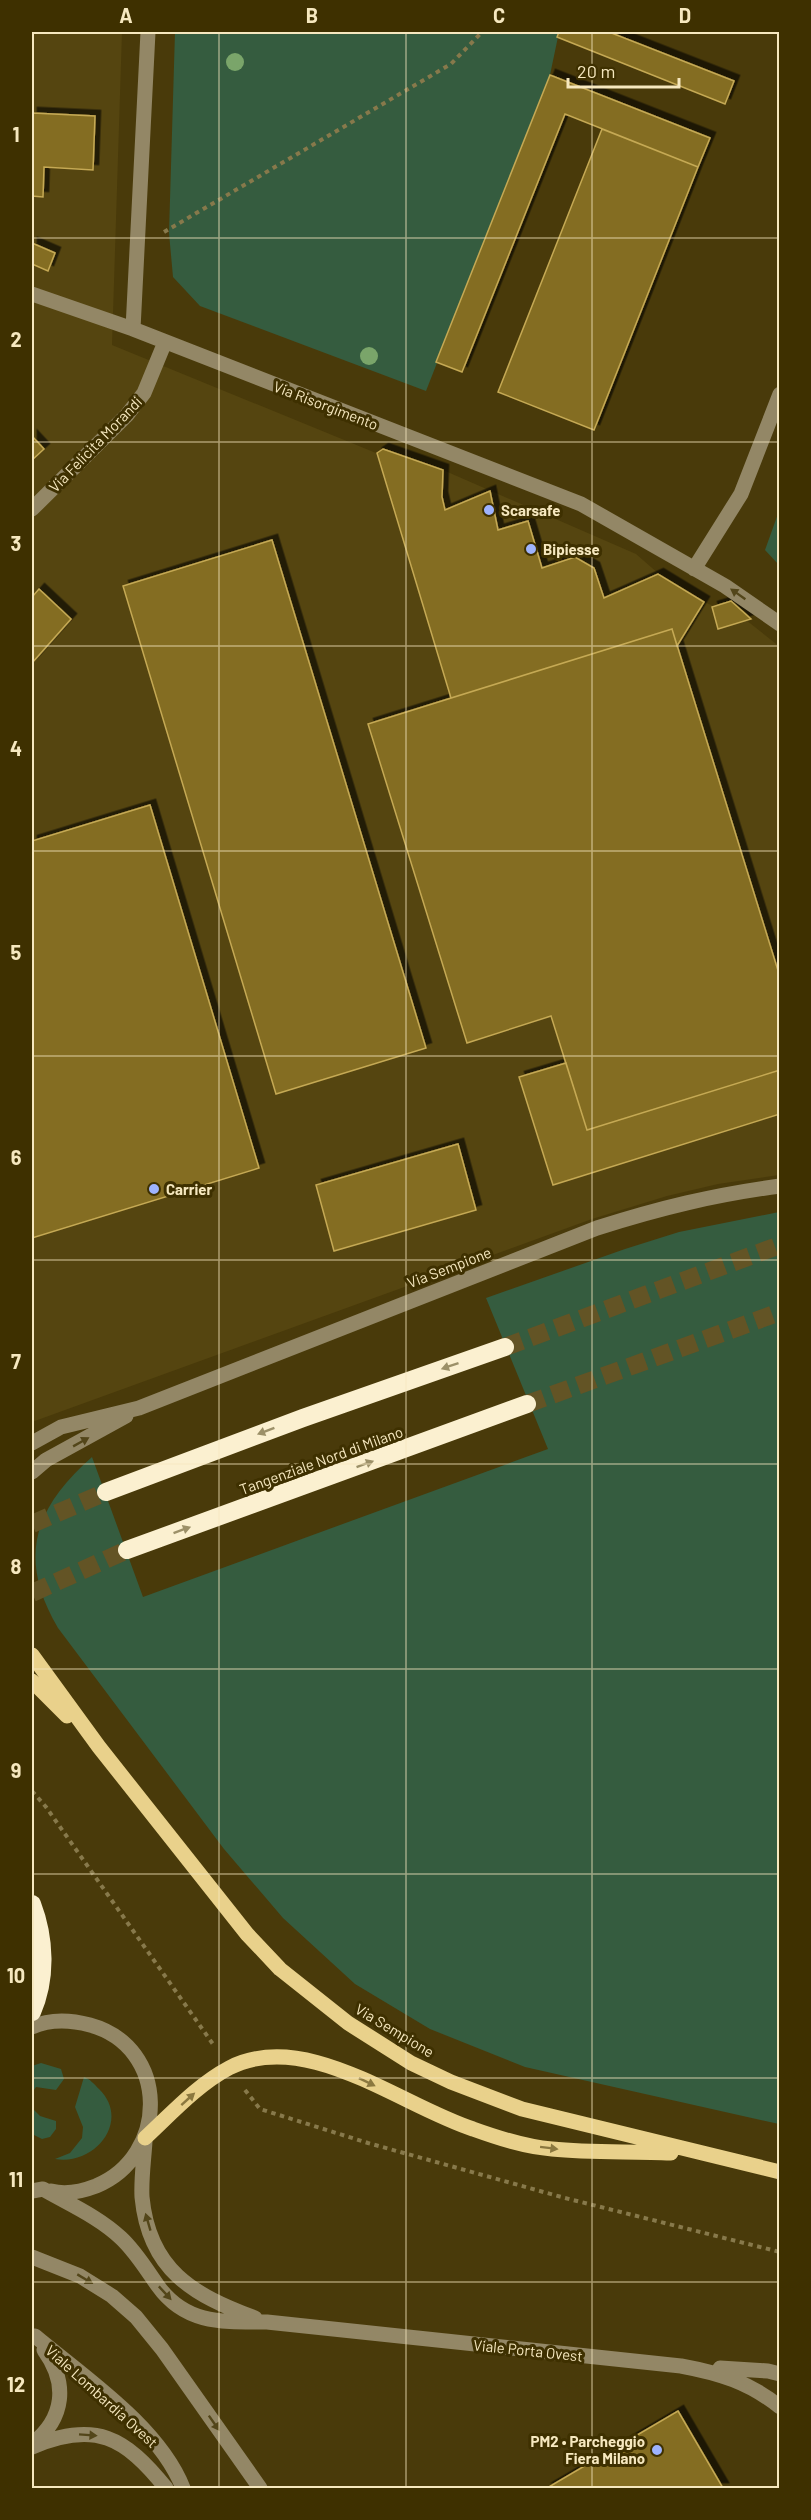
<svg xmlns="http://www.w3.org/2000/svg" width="811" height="2520" font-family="Barlow,sans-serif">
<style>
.built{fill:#554510}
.green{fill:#355c3f}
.building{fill:#846d21;stroke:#c5a954;stroke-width:1.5;filter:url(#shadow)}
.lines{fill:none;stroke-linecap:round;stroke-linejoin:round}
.highway-tunnel{stroke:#635425;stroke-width:18;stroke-dasharray:18 9;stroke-linecap:butt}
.path{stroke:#87794b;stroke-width:4;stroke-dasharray:4.5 4.5;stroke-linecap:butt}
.minor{stroke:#938766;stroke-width:15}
.major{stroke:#e9d18b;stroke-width:15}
.highway{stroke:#fbf0d0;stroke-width:18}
.tree{fill:#7aa56a}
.oneway{fill:#53461a}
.oneway2{fill:#9c9068}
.oneway3{fill:#8b783f}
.grid{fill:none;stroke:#f6e8bf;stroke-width:1.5;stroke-opacity:0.55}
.poi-dot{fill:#9eb3fd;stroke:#3e3000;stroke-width:2}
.labels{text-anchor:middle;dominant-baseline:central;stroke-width:6;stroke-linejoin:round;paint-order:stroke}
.street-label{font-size:15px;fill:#f6e8bf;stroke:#3e3000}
.poi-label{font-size:15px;font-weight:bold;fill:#f6e8bf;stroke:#3e3000;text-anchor:start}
.neatline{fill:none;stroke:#f6e8bf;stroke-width:2}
.grid-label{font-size:20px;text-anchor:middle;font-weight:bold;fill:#f6e8bf}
</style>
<defs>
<filter id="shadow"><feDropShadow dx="5.5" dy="-5.5" stdDeviation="0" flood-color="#0009"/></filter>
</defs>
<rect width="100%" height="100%" fill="#493a0a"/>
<!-- built -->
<path class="built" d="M32 32H122L112 345 376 453 383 449 443 470 636 554 659 574 704 602 746 620 780 647 779 1175 718 1184 667 1196 592 1219 32 1422Z"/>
<!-- green -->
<path class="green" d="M175 32H559L550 75 426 391 200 306 173 277 169 233Z
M779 511V565L765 550Z
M779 1212V2124L525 2067 430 2029 355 1984 283 1918 224 1849 58 1628C17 1558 34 1508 92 1457L143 1597 548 1449 486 1298 625 1249 679 1232Z
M41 2063 61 2069 64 2079 56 2090 36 2087 32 2093V2066Z
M84 2077C90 2079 94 2084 99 2089 131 2120 96 2166 55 2159L70 2153 82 2138 83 2127 75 2107Z
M32 2108 40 2116 56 2121V2129L50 2137 42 2139 32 2134Z"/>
<!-- building -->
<path class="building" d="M559 32H609L734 81 725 104 557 37Z
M550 75 710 138 698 167 565 114 462 372 436 362Z
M32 113 95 116 93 170 44 167 43 197 32 196Z
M602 129 698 167 594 430 498 392Z
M32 243 55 253 48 271 32 264Z
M32 436 44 449 32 460Z
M383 449 443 470 442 497 445 510 490 491 498 530 528 521 542 568 575 557 594 568 604 598 658 574 704 602 677 646 672 629 451 698 377 453Z
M272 540 426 1048 276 1094 123 586Z
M39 589 71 619 32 663V597Z
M731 601 751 619 718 629 712 607Z
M672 629 780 977V1070L587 1130 551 1016 467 1043 368 724Z
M150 805 259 1168 32 1238V841Z
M566 1063 587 1130 780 1070V1114L553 1185 519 1077Z
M458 1144 476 1210 334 1251 316 1185Z
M678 2411 723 2488H547Z"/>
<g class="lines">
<!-- highway-tunnel -->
<path class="highway-tunnel" d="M505 1347 780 1245
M527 1404 780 1312
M32 1524 106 1492
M32 1593 127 1550"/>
<!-- path -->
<path class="path" d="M164 232 451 64 482 32
M32 1791 46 1807 215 2047
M245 2090 260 2109 368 2143 565 2198 780 2252"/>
<!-- minor -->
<path class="minor" d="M148 32 133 329 581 504 725 586 780 624
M32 294 133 329
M32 509 127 415 144 393 165 342
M694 569 741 494 780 394
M32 1443 61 1427 139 1408 597 1228C660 1208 713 1195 780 1186
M32 1472 46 1460 126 1416
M32 2027C50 2019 71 2020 90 2025 170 2047 169 2156 96 2186 83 2191 66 2195 51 2191
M145 2141C144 2159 141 2179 142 2197 149 2270 193 2295 255 2318
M32 2191 43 2189C69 2204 99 2217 121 2238 136 2252 146 2269 158 2286 186 2325 224 2322 267 2322L681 2366C719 2373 749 2382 780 2407
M32 2257 80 2276 112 2296 136 2317 162 2349 260 2488
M35 2336C85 2378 159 2427 183 2488
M720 2368 768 2371 780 2374
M32 2444C65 2418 68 2383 44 2350
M32 2447C95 2420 125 2437 166 2488"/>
<!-- major -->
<path class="major" d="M32 1655 99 1747 247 1934 280 1969 348 2023 411 2063 451 2082 522 2109 780 2172
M32 1681 67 1716
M145 2138C171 2114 197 2085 229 2068 306 2028 401 2106 473 2129 498 2138 525 2147 552 2149 591 2153 631 2151 671 2153"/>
<!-- highway -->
<path class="highway" d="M106 1492 303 1418 505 1347
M127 1550 527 1404
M32 1904C45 1938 47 1978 32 2012"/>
</g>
<!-- trees -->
<g class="tree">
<circle cx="235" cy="62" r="9"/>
<circle cx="369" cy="356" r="9"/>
</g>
<!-- one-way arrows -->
<defs><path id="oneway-solid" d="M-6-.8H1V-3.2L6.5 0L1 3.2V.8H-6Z" transform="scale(1.5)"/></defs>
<g class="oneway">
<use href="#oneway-solid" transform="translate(738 594) rotate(-145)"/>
<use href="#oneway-solid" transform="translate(81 1442) rotate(-29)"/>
<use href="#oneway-solid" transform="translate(148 2222) rotate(-106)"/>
<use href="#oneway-solid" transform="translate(85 2279) rotate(31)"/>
<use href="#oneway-solid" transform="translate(165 2293) rotate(47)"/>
<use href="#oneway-solid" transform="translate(214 2423) rotate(55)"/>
<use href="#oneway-solid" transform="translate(88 2435) rotate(4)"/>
</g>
<g class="oneway2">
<use href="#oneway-solid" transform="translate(450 1366) rotate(161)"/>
<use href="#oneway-solid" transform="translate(266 1431) rotate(159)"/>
<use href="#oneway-solid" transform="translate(365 1464) rotate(-20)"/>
<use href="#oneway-solid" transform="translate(182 1530) rotate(-20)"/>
</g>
<g class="oneway3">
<use href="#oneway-solid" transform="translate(367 2082) rotate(26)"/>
<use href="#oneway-solid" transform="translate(188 2099) rotate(-42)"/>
<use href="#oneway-solid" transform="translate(549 2148) rotate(7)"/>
</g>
<!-- grid -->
<path class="grid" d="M219 32V2488M406 32V2488M592 32V2488M32 238H780M32 442H780M32 646H780M32 851H780M32 1056H780M32 1260H780M32 1464H780M32 1669H780M32 1874H780M32 2078H780M32 2282H780"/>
<!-- markers -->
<g class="poi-dot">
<circle cx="489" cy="510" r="6"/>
<circle cx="531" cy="549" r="6"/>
<circle cx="154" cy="1189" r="6"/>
<circle cx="657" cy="2450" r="6"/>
</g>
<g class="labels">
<!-- street labels -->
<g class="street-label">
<text transform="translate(326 405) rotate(21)">Via Risorgimento</text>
<text transform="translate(95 444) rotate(-46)">Via Felicita Morandi</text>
<text transform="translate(449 1267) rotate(-21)">Via Sempione</text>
<text transform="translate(321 1460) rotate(-20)">Tangenziale Nord di Milano</text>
<text transform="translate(395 2030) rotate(31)">Via Sempione</text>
<text transform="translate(528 2350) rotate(6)">Viale Porta Ovest</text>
<text transform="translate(102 2396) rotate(42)">Viale Lombardia Ovest</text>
</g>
<!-- poi labels -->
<g class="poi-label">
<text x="501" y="510">Scarsafe</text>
<text x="543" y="549">Bipiesse</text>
<text x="166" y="1189">Carrier</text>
<text x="645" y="2441" text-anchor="end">PM2 • Parcheggio<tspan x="645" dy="17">Fiera Milano</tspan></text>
</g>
</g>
<!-- border -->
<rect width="811" height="2520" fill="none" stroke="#3e3000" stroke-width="66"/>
<!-- scale -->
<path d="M568 78v9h111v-9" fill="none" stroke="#f6e8bf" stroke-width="3"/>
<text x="577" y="78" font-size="18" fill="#f6e8bf" stroke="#3e3000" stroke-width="4.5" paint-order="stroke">20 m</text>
<rect x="33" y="33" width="745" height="2454" class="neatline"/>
<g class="grid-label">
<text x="126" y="23">A</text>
<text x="312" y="23">B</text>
<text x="499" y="23">C</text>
<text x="685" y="23">D</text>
<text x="16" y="142">1</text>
<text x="16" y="347">2</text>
<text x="16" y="551">3</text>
<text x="16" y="756">4</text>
<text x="16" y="960">5</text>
<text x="16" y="1165">6</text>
<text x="16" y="1369">7</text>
<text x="16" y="1574">8</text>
<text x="16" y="1778">9</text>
<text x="16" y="1983">10</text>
<text x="16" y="2187">11</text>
<text x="16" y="2392">12</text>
</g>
</svg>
